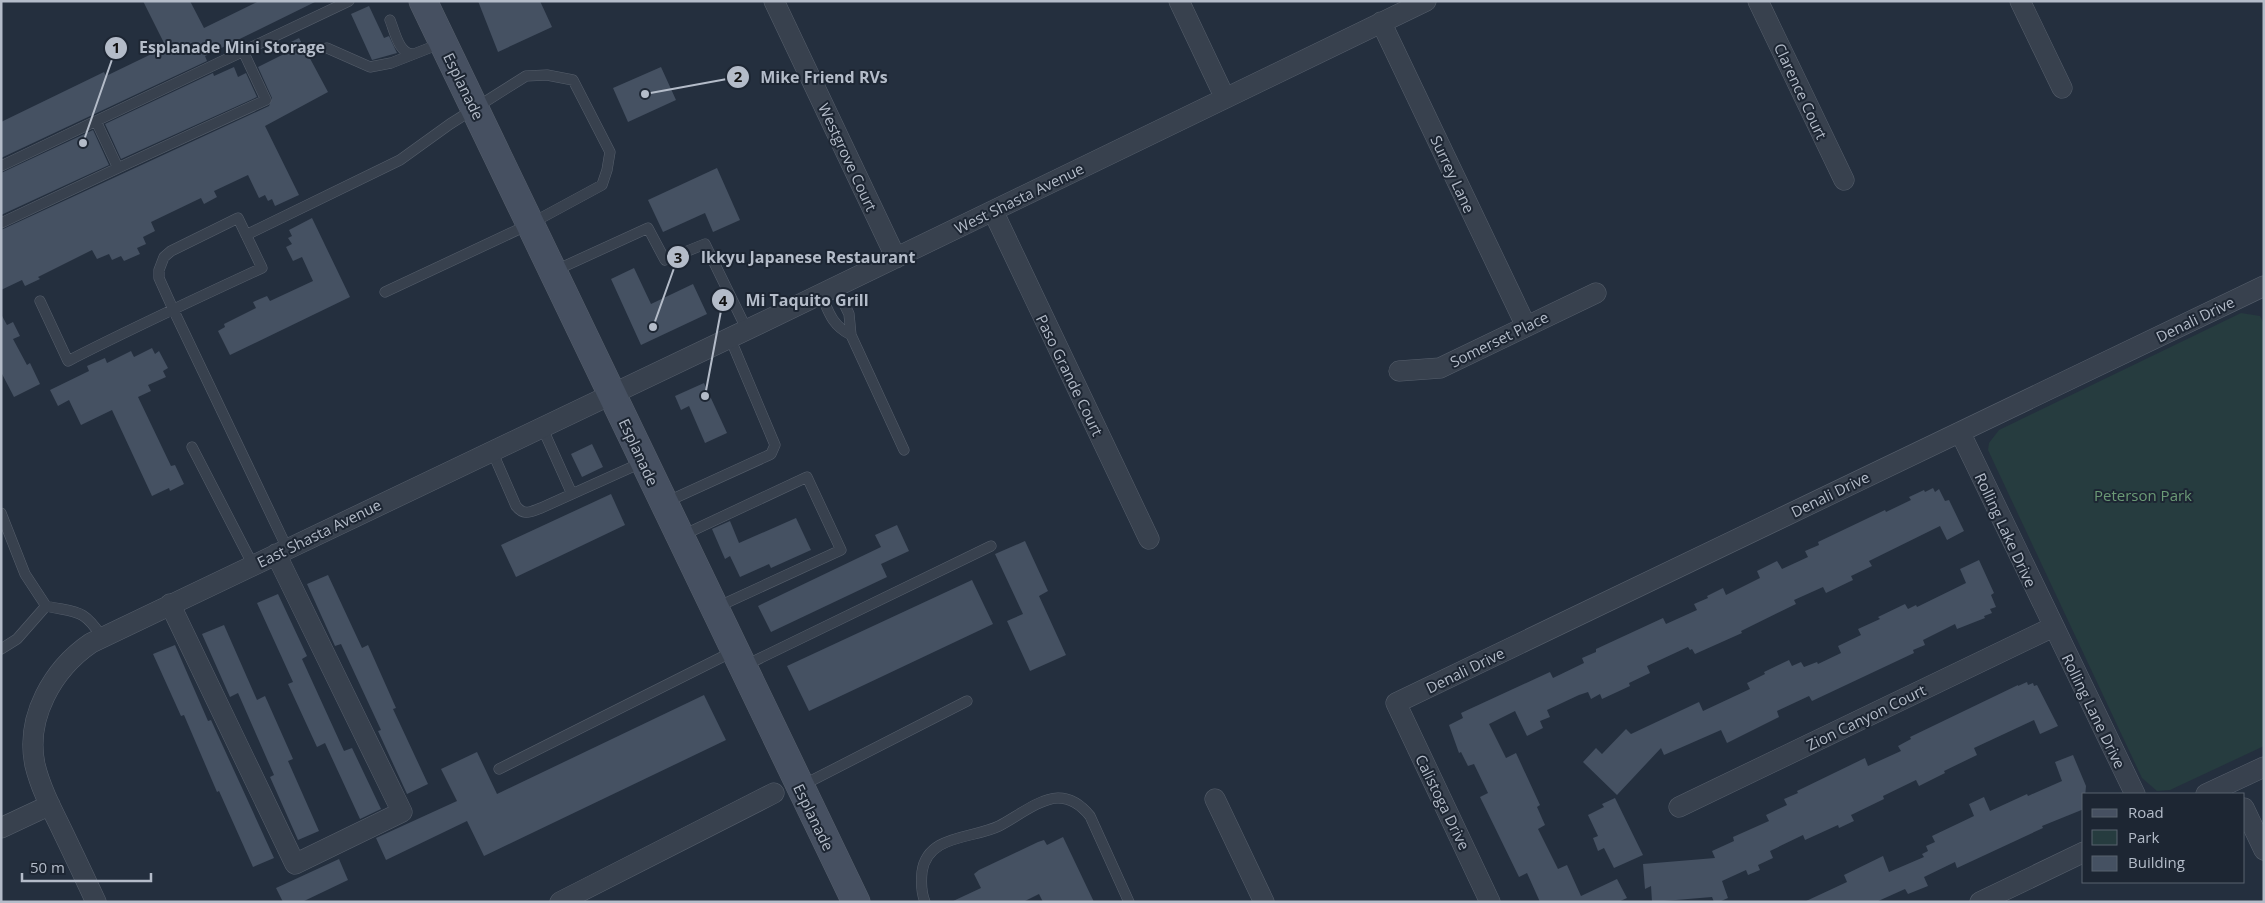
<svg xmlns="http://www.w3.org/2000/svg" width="2265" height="903" font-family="'Open Sans',sans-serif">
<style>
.green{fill:#263c3f}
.building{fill:#455162}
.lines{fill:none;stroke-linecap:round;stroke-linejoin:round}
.service-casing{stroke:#565f6c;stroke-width:11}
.minor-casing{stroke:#565f6c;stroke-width:21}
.secondary-casing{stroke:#565f6c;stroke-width:29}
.service{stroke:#38414e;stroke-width:10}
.minor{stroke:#38414e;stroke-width:20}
.secondary{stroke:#465061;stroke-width:28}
.labels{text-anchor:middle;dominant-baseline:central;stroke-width:4;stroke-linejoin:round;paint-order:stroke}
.street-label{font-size:15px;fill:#b4bcc9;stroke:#1d2633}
.park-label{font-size:15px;fill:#6b9a76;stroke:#1d2633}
.leader{fill:none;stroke:#b4bcc9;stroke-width:2}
.callout-dot{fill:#b4bcc9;stroke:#1d2633;stroke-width:2}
.mark-label{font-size:15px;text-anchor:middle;font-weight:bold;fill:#111}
.callout-label{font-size:16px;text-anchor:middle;font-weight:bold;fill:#b4bcc9;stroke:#1d2633;stroke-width:4;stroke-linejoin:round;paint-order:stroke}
</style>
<rect width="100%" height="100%" fill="#242f3e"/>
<!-- green -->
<path class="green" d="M2241 313 2260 316 2264 324V746L2170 790 2157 791 2142 778 1988 450 1989 443 1999 430Z"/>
<!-- building -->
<path class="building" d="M143 1H190L204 28 259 1H317L205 56 207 61 1 158V122L104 72 106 76 166 47Z
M478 1H540L552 27 498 52Z
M369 6 384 38 389 36 397 53 372 60 351 14Z
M299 38 328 92 265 126 299 195 275 206 272 199 268 201 265 195 259 198 248 175 214 191 217 197 204 204 201 198 151 222 155 231 143 237 146 244 137 248 140 254 124 261 121 256 112 260 109 254 97 259 92 250 38 277 40 279 25 286 22 280 1 290V230L269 106 272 98 258 67 286 53 283 46Z
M234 67 238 77 246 73 257 97 121 159 105 124 213 73 214 76Z
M661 67 676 100 628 122 613 88Z
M93 130 109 165 1 215V173Z
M717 168 740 220 713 232 705 213 663 232 648 200Z
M312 218 350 297 230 355 218 331 225 327 224 324 256 308 253 302 267 296 270 301 313 281 302 257 293 261 286 247 292 244 288 238 292 236 289 230Z
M634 268 651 304 693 284 707 314 641 345 611 279Z
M1 314 7 325 13 322 20 336 13 339 27 365 30 363 40 384 14 397 1 372Z
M152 348 155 354 159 351 168 368 163 371 166 377 148 385 151 391 138 397 171 466 175 465 184 484 170 491 169 488 152 496 112 410 81 425 69 400 58 406 50 390 89 371 87 366 105 358 107 363 131 351 134 357Z
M704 383 727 433 705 443 689 406 681 410 675 396Z
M592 444 603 467 582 477 571 454Z
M1933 488 1935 492 1939 489 1945 501 1949 500 1964 531 1947 540 1940 526 1869 561 1872 566 1851 576 1853 580 1826 593 1823 587 1794 600 1796 604 1741 631 1742 633 1695 654 1692 649 1690 650 1688 647 1647 666 1650 673 1629 683 1630 686 1602 699 1600 694 1591 699 1588 692 1579 695 1547 710 1550 717 1540 721 1543 728 1527 736 1515 711 1489 724 1506 758 1516 753 1540 805 1537 807 1545 825 1538 829 1558 869 1567 865 1581 896 1617 879 1627 898 1618 902H1540L1527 873 1519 877 1480 797 1488 793 1474 764 1468 766 1461 752 1459 753 1449 725 1463 718 1461 713 1550 672 1553 678 1584 663 1582 658 1596 652V649L1663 618 1666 624 1697 610 1694 604 1708 598 1707 596 1723 588 1726 595 1760 578 1757 571 1777 561 1782 569 1808 557 1805 551 1819 545 1818 542 1885 510 1886 512 1911 500 1909 497 1924 490 1925 492Z
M611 494 625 525 516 577 501 545Z
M796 518 811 550 771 568 769 564 740 577 730 556 725 559 712 529 730 521 739 543Z
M897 525 909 551 881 564 887 577 771 632 758 606 881 547 875 535Z
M1025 541 1048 591 1039 596 1066 655 1030 671 1007 621 1023 614 995 554Z
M1979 560 1994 593 1991 595 1996 607 1990 609 1992 613 1984 616 1985 618 1957 629 1955 624 1923 640 1925 645 1913 650 1914 653 1812 701 1809 696 1777 711 1779 717 1727 743 1721 730 1664 755 1661 748 1617 795 1583 762 1596 748 1602 754 1626 729 1631 734 1699 702 1703 711 1750 689 1747 683 1765 674 1764 672 1789 660 1792 666 1801 662 1804 667 1817 662 1818 664 1841 653 1838 646 1861 635 1858 629 1880 619 1878 617 1905 604 1908 609 1916 605 1917 607 1966 583 1960 569Z
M328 575 362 648 368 645 396 708 393 709 428 784 407 794 378 731 381 730 341 644 335 646 307 584Z
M972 580 993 624 809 711 787 666Z
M278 594 307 656 302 659 344 751 352 748 381 809 360 819 325 743 317 747 288 684 293 682 257 603Z
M224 625 257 700 265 696 293 759 288 761 319 831 298 840 270 777 274 775 238 693 230 697 202 634Z
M175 645 208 721 211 720 274 858 253 867 219 791 217 792 184 715 181 716 153 654Z
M2027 682 2028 685 2033 683 2034 686 2037 685 2058 726 2040 734 2034 720 1974 748 1977 755 1944 771 1945 773 1919 786 1916 780 1883 796 1884 799 1851 815 1854 821 1839 828 1838 825 1805 840 1803 835 1770 851 1773 858 1758 865 1760 870 1748 875 1746 870 1722 881 1728 898 1719 902H1714L1712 897 1652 902 1651 886 1645 889 1643 864 1715 858 1712 851 1734 841 1733 837 1769 821 1766 815 1787 805 1784 799 1798 793 1797 791 1865 758 1868 766 1901 751 1898 746 1911 739 1910 737 2018 685V686Z
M704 695 726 740 484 856 467 821 386 860 376 838 457 801 441 769 477 752 497 794Z
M2073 755 2086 786 2084 809 2042 826 2043 828 1957 868 1955 862 1924 877 1928 886 1908 894 1905 889 1876 902H1804L1847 882 1844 875 1883 856 1889 872 1924 857 1922 854 1928 851 1926 846 1935 842 1932 836 1974 816 1969 804 1984 797 1990 811 2027 794 2028 796 2062 781 2055 762Z
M1615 798 1643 855 1614 868 1604 848 1598 851 1593 838 1598 836 1588 815 1604 807 1602 804Z
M1063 837 1094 902H1043L1039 894 1023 902H951L981 888 974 874 979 870 1038 842 1044 840 1047 845Z
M339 859 348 880 302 902H283L276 888Z"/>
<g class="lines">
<!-- service casing -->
<g class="service-casing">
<path id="service" d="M390 20C395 32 399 55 414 54
M327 48 370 67 391 63 442 43
M96 121 118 168 266 100 243 51
M1 166 349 1
M1 223 118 168
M246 235 400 160 450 124 526 76 547 75 573 80 610 152 607 170 602 185 530 224 385 292
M554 271 648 228 665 260 705 244 747 330
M821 294C829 313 832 325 851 335L849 314 836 287
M40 301 68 361C132 328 197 298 262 268L238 218 171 251 164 257 159 270V278L173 309 287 548
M851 335 904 450
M542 427 572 494
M192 447 253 565
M492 451 516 506C524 516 530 512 541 508L643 462
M664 503 767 456 771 454 775 445 730 338
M1 513 25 574 46 606C77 613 83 608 102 637
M681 536 807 477 841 550 715 608
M1 649 17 639 46 606
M744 666 991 546
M499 769 734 651
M801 786 967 701
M925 902C921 892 921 882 922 872 927 834 973 839 999 826 1015 818 1040 798 1058 798 1071 798 1082 806 1090 816L1129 902"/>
</g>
<!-- minor casing -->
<g class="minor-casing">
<path id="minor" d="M774 1 896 258
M1179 1 1225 98
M1758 1 1844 180
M2020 1 2062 88
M1381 22 1526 326
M993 211 1149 539
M1399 371 1440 368 1596 293
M1960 432 2135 794
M170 604 295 864 402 812 276 554
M2206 794 2264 767
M1215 799 1264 902
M1679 807 2053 627
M2244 808 2264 850
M1 828 50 805
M96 902C84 876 72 851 60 826 50 806 40 786 35 765 25 717 53 669 91 643L759 324 1426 1
M560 902 774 793
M1490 902 1396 703 2264 286
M1980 902 2084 852"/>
</g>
<!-- secondary casing -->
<g class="secondary-casing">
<path id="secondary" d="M423 1 856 902"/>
</g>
<!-- service -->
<use href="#service" class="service"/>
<!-- minor -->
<use href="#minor" class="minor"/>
<!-- secondary -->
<use href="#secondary" class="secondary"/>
</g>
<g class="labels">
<!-- street labels -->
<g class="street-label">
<text transform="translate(464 86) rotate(64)">Esplanade</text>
<text transform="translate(1801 91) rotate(65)">Clarence Court</text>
<text transform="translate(848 157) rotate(65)">Westgrove Court</text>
<text transform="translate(1453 174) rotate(65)">Surrey Lane</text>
<text transform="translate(1019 198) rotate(-26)">West Shasta Avenue</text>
<text transform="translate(2195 319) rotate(-26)">Denali Drive</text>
<text transform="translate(1499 339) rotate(-26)">Somerset Place</text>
<text transform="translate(1070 375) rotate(64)">Paso Grande Court</text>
<text transform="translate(639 452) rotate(65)">Esplanade</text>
<text transform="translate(1830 494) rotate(-26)">Denali Drive</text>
<text transform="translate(2006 530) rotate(65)">Rolling Lake Drive</text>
<text transform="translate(319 533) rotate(-26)">East Shasta Avenue</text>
<text transform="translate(1465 670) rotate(-26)">Denali Drive</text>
<text transform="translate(2094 711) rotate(64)">Rolling Lane Drive</text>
<text transform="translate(1866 717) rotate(-26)">Zion Canyon Court</text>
<text transform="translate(1443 802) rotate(64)">Calistoga Drive</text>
<text transform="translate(814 817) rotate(64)">Esplanade</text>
</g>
<!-- park labels -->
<g class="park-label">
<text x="2143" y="495">Peterson Park</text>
</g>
</g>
<!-- callouts -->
<path class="leader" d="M83 143L116 48M645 94L738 77M653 327L678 257M705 396L723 300"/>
<g class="callout-dot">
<circle cx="83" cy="143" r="5"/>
<circle cx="645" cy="94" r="5"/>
<circle cx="653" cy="327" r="5"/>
<circle cx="705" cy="396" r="5"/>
<circle cx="116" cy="48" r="12"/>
<circle cx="738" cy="77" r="12"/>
<circle cx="678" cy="257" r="12"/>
<circle cx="723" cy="300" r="12"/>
</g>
<g class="mark-label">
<text x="116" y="53">1</text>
<text x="738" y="82">2</text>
<text x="678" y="263">3</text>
<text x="723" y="306">4</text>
</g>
<g class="callout-label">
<text x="232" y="53">Esplanade Mini Storage</text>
<text x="824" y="83">Mike Friend RVs</text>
<text x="808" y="263">Ikkyu Japanese Restaurant</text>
<text x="807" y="306">Mi Taquito Grill</text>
</g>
<!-- border -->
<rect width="2265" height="903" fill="none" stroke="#b4bcc9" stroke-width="5"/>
<!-- legend -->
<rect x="2082" y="793" width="162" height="90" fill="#1d2633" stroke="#59626f"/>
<rect x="2092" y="809" width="25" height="8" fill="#465061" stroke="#59626f"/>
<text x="2128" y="818" font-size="15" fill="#b4bcc9">Road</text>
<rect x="2092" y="830" width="25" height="15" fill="#263c3f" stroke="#59626f"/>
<text x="2128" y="843" font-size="15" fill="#b4bcc9">Park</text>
<rect x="2092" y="856" width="25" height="15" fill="#455162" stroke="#59626f"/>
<text x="2128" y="868" font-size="15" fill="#b4bcc9">Building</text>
<!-- scale -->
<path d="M22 873v8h129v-8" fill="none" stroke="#b4bcc9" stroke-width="2.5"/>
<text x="30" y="873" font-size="15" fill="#b4bcc9" stroke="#1d2633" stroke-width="4" paint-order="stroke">50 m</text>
</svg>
